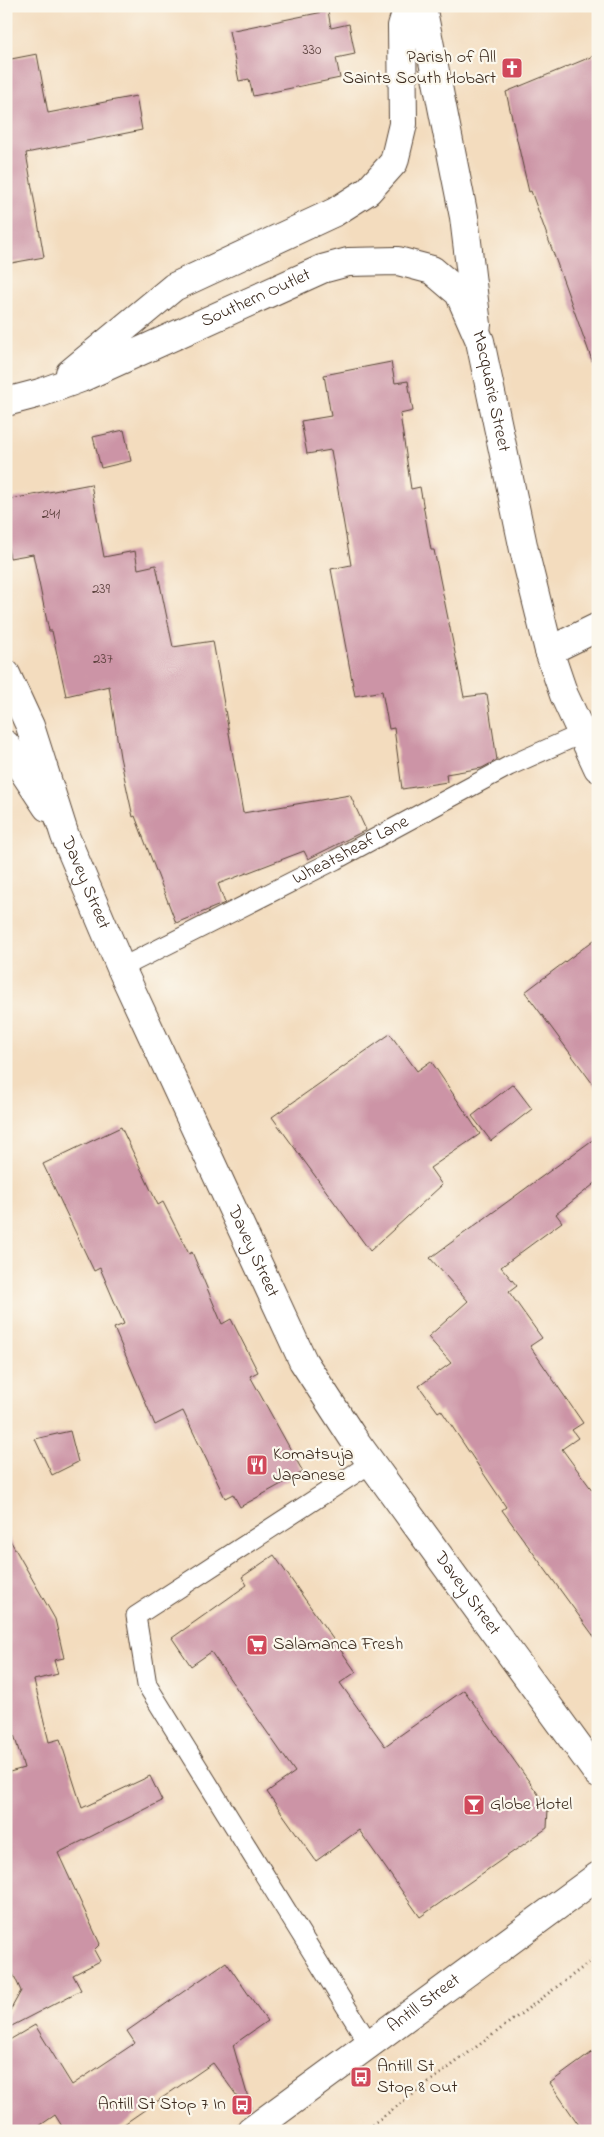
<svg xmlns="http://www.w3.org/2000/svg" width="604" height="2137" font-family="'Indie Flower',sans-serif">
<style>
.building{fill:#cc94a6}
.lines{fill:none;stroke-linecap:round;stroke-linejoin:round}
.lane-casing{stroke:#574536;stroke-width:21}
.street-casing{stroke:#574536;stroke-width:30}
.secondary-casing{stroke:#574536;stroke-width:30}
.highway-casing{stroke:#574536;stroke-width:30}
.path{stroke:#574536;stroke-width:3;stroke-dasharray:1 4;stroke-linecap:butt}
.lane{stroke:#fff;stroke-width:19}
.street{stroke:#fff;stroke-width:28}
.secondary{stroke:#fff;stroke-width:28}
.highway{stroke:#fff;stroke-width:28}
.labels{text-anchor:middle;dominant-baseline:central;stroke-width:4.5;stroke-linejoin:round;paint-order:stroke}
.number-label{font-size:15px;fill:#5f4440}
.poi-label{font-size:18px;fill:#3b2a1e;stroke:#fbf7ec;text-anchor:start}
.street-label{font-size:18px;fill:#3b2a1e;stroke:#fbf7ec}
</style>
<rect width="100%" height="100%" fill="#fbf7ec"/>
<filter id="ink" filterUnits="userSpaceOnUse"><feTurbulence type="fractalNoise" baseFrequency=".02" numOctaves="2"/><feDisplacementMap in="SourceGraphic" scale="10" xChannelSelector="R" yChannelSelector="G"/><feConvolveMatrix kernelMatrix="1 2 1 2 8 2 1 2 1" color-interpolation-filters="sRGB"/></filter>
<filter id="wash" filterUnits="userSpaceOnUse"><feTurbulence type="fractalNoise" baseFrequency=".0096" numOctaves="4" result="noise"/><feDisplacementMap in="SourceGraphic" scale="20" xChannelSelector="R" yChannelSelector="G"/><feGaussianBlur stdDeviation="1.12" result="paint"/><feColorMatrix in="noise" values="0 0 0 0 0 0 0 0 0 0 0 0 0 0 0 0 0 1.4 0 .05"/><feComposite in="paint" operator="in"/></filter>
<g filter="url(#wash)">
<rect width="100%" height="100%" fill="#f3dcbe"/>
<g id="blocks">
<!-- building -->
<path class="building" d="M328 11 331 28 349 24 355 54 336 58 340 78 253 96 249 79 239 81 229 31Z
M37 54 48 113 136 96 142 130 26 153 44 257 6 264V60Z
M598 54V365L594 366 531 191 529 192 506 92Z
M391 362 395 383 408 381 413 411 400 414 411 489 420 487 431 550H434L464 697 487 694 497 760 482 768 446 774 447 782 402 789 394 728 389 729 382 691 355 696 331 569 351 565 331 450 307 454 301 421 331 416 324 375Z
M124 430 131 461 101 468 93 437Z
M91 484 104 557 135 551 138 569 156 565 173 647 213 641 243 813 350 795 366 830 308 859 304 851 218 884 225 903 176 923 135 816 133 817 120 757 109 686 66 696 52 631H49L33 554 10 558 6 540V500Z
M598 937V1091L525 992Z
M390 1034 417 1071 431 1061 480 1134 430 1168 442 1185 370 1251 272 1117Z
M513 1084 532 1109 491 1141 472 1116Z
M121 1127 158 1205 163 1202 189 1254 192 1252 222 1324 231 1319 258 1372 250 1376 303 1472 240 1507 233 1494 225 1498 183 1411 155 1425 114 1328 124 1324 100 1268 94 1271 43 1164Z
M598 1136V1181L556 1214 562 1222 501 1267 517 1286 509 1292 542 1338 530 1346 583 1423 572 1430 578 1438 562 1449 598 1498V1642L502 1510 506 1507 441 1410 438 1412 419 1386 451 1363 428 1337 468 1301 430 1258Z
M70 1431 78 1462 52 1475 35 1439Z
M6 1533 55 1619 64 1658 54 1660 58 1674 34 1680 49 1742 60 1739 82 1808 150 1776 162 1801 58 1853 100 1944 94 1950 100 1961 73 1975 81 1990 6 2029V2018L21 1991 6 1958V1773L24 1768 6 1708Z
M274 1555 356 1672 340 1683 385 1746 464 1690 548 1808 547 1828 420 1917 359 1830 316 1861 267 1792 295 1772 211 1652 191 1666 172 1638 247 1585 242 1577Z
M226 1962 267 2021 233 2045 251 2108 247 2110 213 2063 114 2131H65L55 2115 32 2131H6V2042L35 2025 72 2085 135 2043 127 2031Z
M598 2048V2131H583L550 2083Z"/>
</g>
</g>
<g filter="url(#ink)">
<use href="#blocks" fill-opacity="0" stroke="#574536" stroke-width="1"/>
<g class="lines">
<!-- lane casing -->
<g class="lane-casing">
<g id="lane">
<path id="s1" d="M121 968 335 860 509 766 581 734"/>
<path d="M369 2044 147 1685 136 1616 371 1463"/>
</g>
</g>
<!-- street casing -->
<g class="street-casing">
<path id="street" d="M549 651 598 627"/>
</g>
<!-- secondary casing -->
<g class="secondary-casing">
<g id="secondary">
<path d="M422 6 464 217 477 325"/>
<path id="s2" d="M251 2131 598 1876"/>
</g>
</g>
<!-- highway casing -->
<g class="highway-casing">
<g id="highway">
<path d="M70 373 174 287 335 212 368 191 394 162 403 124 402 26 408 6"/>
<path id="s3" d="M6 402 40 393 81 378 322 269 348 262 398 261 432 270 459 293 480 341 524 550 549 651 564 695 598 768"/>
<path id="s4" d="M6 674 30 726 65 836 121 968 303 1361 353 1438 598 1774"/>
<path d="M6 745 47 807"/>
</g>
</g>
<!-- path -->
<path class="path" d="M364 2131 598 1956"/>
<!-- lane -->
<use href="#lane" class="lane"/>
<!-- street -->
<use href="#street" class="street"/>
<!-- secondary -->
<use href="#secondary" class="secondary"/>
<!-- highway -->
<use href="#highway" class="highway"/>
</g>
</g>
<!-- icons -->
<defs>
<g id="church-square" transform="scale(1.125)"><rect x="-9" y="-9" width="18" height="18" rx="4" fill="#d1495b" stroke="#fbf7ec"/><path d="M-1.2-6h2.4v3.5h3.3v2.4h-3.3V6h-2.4V-.1h-3.3v-2.4h3.3Z" fill="#fff"/></g>
<g id="restaurant-square" transform="scale(1.125)"><rect x="-9" y="-9" width="18" height="18" rx="4" fill="#d1495b" stroke="#fbf7ec"/><path d="M-5-6h1v4h1v-4h1v4h1v-4h1v5L-1.5 .5V6h-2V.5L-5-1ZM5-6V6H3V1.5H1.5Q1.5-4 5-6Z" fill="#fff"/></g>
<g id="supermarket-square" transform="scale(1.125)"><rect x="-9" y="-9" width="18" height="18" rx="4" fill="#d1495b" stroke="#fbf7ec"/><path d="M-6-5.5h2.5l.6 2H6L4.5 2H-2.5L-4.4-4H-6ZM-1.5 3.2a1.3 1.3 0 1 0 .1 0ZM3 3.2a1.3 1.3 0 1 0 .1 0Z" fill="#fff"/></g>
<g id="bar-square" transform="scale(1.125)"><rect x="-9" y="-9" width="18" height="18" rx="4" fill="#d1495b" stroke="#fbf7ec"/><path d="M-6-5H6L.8 .8V4.5H3.5V6h-7V4.5H-.8V.8Z" fill="#fff"/></g>
<g id="bus-square" transform="scale(1.125)"><rect x="-9" y="-9" width="18" height="18" rx="4" fill="#d1495b" stroke="#fbf7ec"/><path d="M-5-6H5V4H4V6H2V4H-2V6H-4V4H-5ZM-3.5-4V0h7V-4ZM-3.5 1.2v1.5H-2V1.2ZM2 1.2v1.5H3.5V1.2Z" fill="#fff"/></g>
</defs>
<g fill-rule="evenodd">
<use href="#church-square" x="512" y="68"/>
<use href="#restaurant-square" x="257" y="1465"/>
<use href="#supermarket-square" x="257" y="1645"/>
<use href="#bar-square" x="474" y="1805"/>
<use href="#bus-square" x="361" y="2077"/>
<use href="#bus-square" x="242" y="2105"/>
</g>
<g class="labels">
<!-- number labels -->
<g class="number-label">
<text x="312" y="50">330</text>
<text x="51" y="514">241</text>
<text x="101" y="589">239</text>
<text x="103" y="659">237</text>
</g>
<!-- poi labels -->
<g class="poi-label">
<text x="496" y="58" text-anchor="end">Parish of All<tspan x="496" dy="21">Saints South Hobart</tspan></text>
<text x="273" y="1455">Komatsuja<tspan x="273" dy="21">Japanese</tspan></text>
<text x="273" y="1645">Salamanca Fresh</text>
<text x="490" y="1805">Globe Hotel</text>
<text x="377" y="2067">Antill St<tspan x="377" dy="21">Stop 8 Out</tspan></text>
<text x="226" y="2105" text-anchor="end">Antill St Stop 7 In</text>
</g>
<!-- street labels -->
<g class="street-label">
<text stroke="none"><textPath href="#s3" startOffset="271">Southern Outlet</textPath></text>
<text stroke="none"><textPath href="#s3" startOffset="595">Macquarie Street</textPath></text>
<text stroke="none"><textPath href="#s1" startOffset="258">Wheatsheaf Lane</textPath></text>
<text stroke="none"><textPath href="#s4" startOffset="224">Davey Street</textPath></text>
<text stroke="none"><textPath href="#s4" startOffset="629">Davey Street</textPath></text>
<text stroke="none"><textPath href="#s4" startOffset="1034">Davey Street</textPath></text>
<text stroke="none"><textPath href="#s2" startOffset="215">Antill Street</textPath></text>
</g>
</g>
<!-- margin -->
<rect width="604" height="2137" fill="none" stroke="#fbf7ec" stroke-width="25"/>
</svg>
